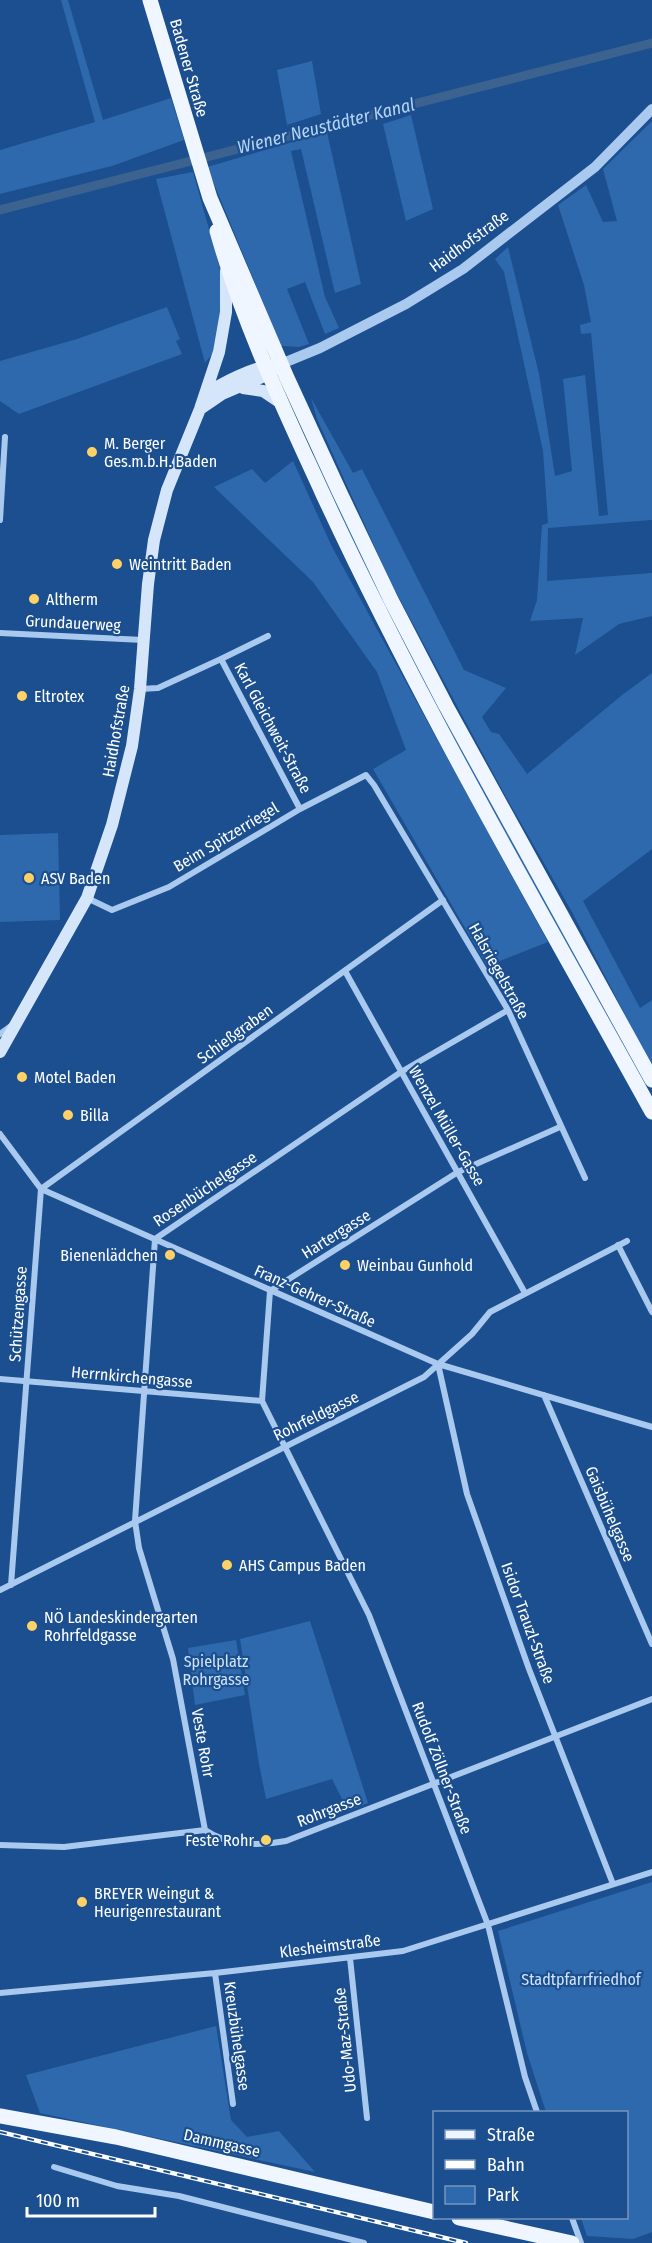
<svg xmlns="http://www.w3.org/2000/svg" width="652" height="2243" font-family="'Fira Sans Condensed',sans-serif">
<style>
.green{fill:#2e69ad}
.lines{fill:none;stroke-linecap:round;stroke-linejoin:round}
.canal{stroke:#3c6290;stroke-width:9}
.minor{stroke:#a9c9ee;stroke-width:6}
.tertiary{stroke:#a9c9ee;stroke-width:10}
.secondary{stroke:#d6e6fa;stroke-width:12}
.primary{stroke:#f0f6ff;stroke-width:15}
.rail-casing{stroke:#fff;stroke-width:4.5}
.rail{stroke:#1b4f8f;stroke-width:2;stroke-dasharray:7;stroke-linecap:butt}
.poi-dot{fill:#ffd166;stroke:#1b4f8f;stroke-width:2}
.labels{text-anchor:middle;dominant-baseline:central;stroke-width:4.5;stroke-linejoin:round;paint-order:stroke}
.street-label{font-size:16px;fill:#fff;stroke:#1b4f8f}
.poi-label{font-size:16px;fill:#fff;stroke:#1b4f8f;text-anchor:start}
.park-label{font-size:16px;fill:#cfe3fa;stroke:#1b4f8f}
.water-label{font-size:18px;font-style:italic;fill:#b5d3f5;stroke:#1b4f8f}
</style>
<rect width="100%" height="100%" fill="#1b4f8f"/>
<!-- green -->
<path class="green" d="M61 0H68L103 120 171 98 184 140 112 166 0 194V150L95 122Z
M312 61 321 114 287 125 277 70Z
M411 115 433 209 406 221 383 124Z
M652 121V520L548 528 547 581 652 573V616L619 624 575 655 583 618 530 621 537 600 542 525 548 523 543 451 504 272 495 259 508 247 539 374 555 476 572 471 563 379 585 375 599 516 608 515 591 333 581 334 580 325 591 322 584 285 558 205 586 185 603 222 617 221 603 169Z
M327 132 361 284 335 293 301 149 291 151 325 297 339 328 325 334 305 282 287 289 309 344 299 347 281 346 207 167Z
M193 172 219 265 223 291 217 348 205 363 156 179Z
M167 307 180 339 176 341 182 354 19 414 0 401V361L77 339Z
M311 398 353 473 362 469 464 670 506 688 482 717 491 732 499 734 527 774 622 695 652 673V849L583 901 640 1008 652 1000V1067L572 912 506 797 391 583 317 419Z
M314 455 645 1077 647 1086 640 1080 423 686 312 457Z
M293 461 332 547 548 942 487 966 373 769 406 750 377 672 313 582 214 487 252 469 265 483Z
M58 833 60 920 0 922V835Z
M310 1621 368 1803 348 1811 332 1779 266 1799 259 1764 240 1639Z
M236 1640 245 1695 195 1705 188 1648Z
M652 1882V2232L633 2239 587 2236 581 2218H626V2112H546L527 2053 498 1931Z
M216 2026 231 2120 247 2137 279 2131 315 2172 40 2113 26 2075Z"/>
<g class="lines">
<!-- canal -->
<path class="canal" d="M0 210 652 43"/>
<!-- minor -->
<path class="minor" d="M0 520 5 437
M0 633 143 640
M221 659 268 636
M140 689 158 688 221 659 300 809
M87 898 112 910 169 887 300 809 366 775 374 785 508 1010 585 1178
M345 971 525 1293
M0 1034 11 1026
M0 1134 41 1189 438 1364 652 1427
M41 1189 443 900
M618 1245 652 1312
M270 1291 262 1401 369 1615 488 1925 525 2077 537 2112
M270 1291 458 1172 560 1127
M438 1364 467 1494 529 1669 613 1884
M0 1379 262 1401
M544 1395 652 1644
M11 1585 41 1189
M0 1590 424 1377 472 1334 490 1312 627 1241
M205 1830 173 1659 139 1548 135 1521 155 1239 401 1072 508 1010
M0 1845 64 1847 205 1830C228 1846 260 1846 286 1841L652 1699
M350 1958 367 2118
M215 1973 233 2104
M0 1993 215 1973 403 1951 652 1872
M54 2167 117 2186 179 2196 364 2243
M572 2218 581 2243"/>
<!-- tertiary -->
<path class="tertiary" d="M281 364 320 348 406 304 463 269 595 167 652 109"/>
<!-- secondary -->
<path class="secondary" d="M243 388 263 391 281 403
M205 395C221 383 254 367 274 365
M200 409 222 394 269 374 276 368
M0 1052 87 898 112 825 132 746 140 689 148 584 154 540 167 490 200 409 219 352 226 312V271"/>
<!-- primary -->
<path class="primary" d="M150 0 210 198 287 378 339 491 391 600 446 706 652 1080
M217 231C242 321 283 407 322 492 420 704 539 907 652 1112
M0 2116 116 2137 434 2212
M459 2218 572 2243"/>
<!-- rail casing -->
<g class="rail-casing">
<path id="rail" d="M0 2132 466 2243"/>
</g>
<!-- rail -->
<use href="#rail" class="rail"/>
</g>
<!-- markers -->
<g class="poi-dot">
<circle cx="92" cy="452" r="6"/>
<circle cx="117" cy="564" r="6"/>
<circle cx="34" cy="599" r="6"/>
<circle cx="22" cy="696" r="6"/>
<circle cx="29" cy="878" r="6"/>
<circle cx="22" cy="1077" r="6"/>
<circle cx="68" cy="1115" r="6"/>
<circle cx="170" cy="1255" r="6"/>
<circle cx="345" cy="1265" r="6"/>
<circle cx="227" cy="1565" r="6"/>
<circle cx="32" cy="1626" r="6"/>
<circle cx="266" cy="1840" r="6"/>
<circle cx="82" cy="1902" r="6"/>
</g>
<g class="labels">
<!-- street labels -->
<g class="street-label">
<text transform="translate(189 68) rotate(74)">Badener Straße</text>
<text transform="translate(469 241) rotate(-36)">Haidhofstraße</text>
<text transform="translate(73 623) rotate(3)">Grundauerweg</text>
<text transform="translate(273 728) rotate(62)">Karl Gleichweit-Straße</text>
<text transform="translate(116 731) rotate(-80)">Haidhofstraße</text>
<text transform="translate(226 837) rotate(-31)">Beim Spitzerriegel</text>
<text transform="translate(499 971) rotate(61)">Halsriegelstraße</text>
<text transform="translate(235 1034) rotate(-36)">Schießgraben</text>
<text transform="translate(447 1126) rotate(60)">Wenzel Müller-Gasse</text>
<text transform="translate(205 1189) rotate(-34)">Rosenbüchelgasse</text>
<text transform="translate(336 1234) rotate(-32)">Hartergasse</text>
<text transform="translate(315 1296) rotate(24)">Franz-Gehrer-Straße</text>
<text transform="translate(18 1314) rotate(-86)">Schützengasse</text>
<text transform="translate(132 1377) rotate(5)">Herrnkirchengasse</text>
<text transform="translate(316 1416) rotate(-26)">Rohrfeldgasse</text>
<text transform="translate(610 1514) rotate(67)">Gaisbühelgasse</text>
<text transform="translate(528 1623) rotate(70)">Isidor Trauzl-Straße</text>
<text transform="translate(203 1743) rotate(80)">Veste Rohr</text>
<text transform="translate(442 1768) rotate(69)">Rudolf Zöllner-Straße</text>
<text transform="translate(329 1810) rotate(-21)">Rohrgasse</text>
<text transform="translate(330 1946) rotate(-7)">Klesheimstraße</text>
<text transform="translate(237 2036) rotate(82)">Kreuzbühelgasse</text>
<text transform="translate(345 2040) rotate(-96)">Udo-Maz-Straße</text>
<text transform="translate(222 2143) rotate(13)">Dammgasse</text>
</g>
<!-- poi labels -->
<g class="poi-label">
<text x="104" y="443">M. Berger<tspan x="104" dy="18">Ges.m.b.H. Baden</tspan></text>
<text x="129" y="564">Weintritt Baden</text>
<text x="46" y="599">Altherm</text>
<text x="34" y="696">Eltrotex</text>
<text x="41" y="878">ASV Baden</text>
<text x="34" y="1077">Motel Baden</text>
<text x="80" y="1115">Billa</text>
<text x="158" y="1255" text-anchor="end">Bienenlädchen</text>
<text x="357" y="1265">Weinbau Gunhold</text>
<text x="239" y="1565">AHS Campus Baden</text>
<text x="44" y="1617">NÖ Landeskindergarten<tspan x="44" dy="18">Rohrfeldgasse</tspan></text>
<text x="254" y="1840" text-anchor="end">Feste Rohr</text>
<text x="94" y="1893">BREYER Weingut &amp;<tspan x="94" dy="18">Heurigenrestaurant</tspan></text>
</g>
<!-- park labels -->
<g class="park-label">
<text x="216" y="1661">Spielplatz<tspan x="216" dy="18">Rohrgasse</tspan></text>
<text x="581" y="1979">Stadtpfarrfriedhof</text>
</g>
<!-- water labels -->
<g class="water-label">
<text transform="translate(326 126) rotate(-14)">Wiener Neustädter Kanal</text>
</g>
</g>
<!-- legend -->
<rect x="433" y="2111" width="195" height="108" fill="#1b4f8f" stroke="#7695bc" stroke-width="1.5"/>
<rect x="445" y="2130" width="30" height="9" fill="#f0f6ff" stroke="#7695bc" stroke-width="1.5"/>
<text x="487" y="2141" font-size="18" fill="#ffffff">Straße</text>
<rect x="445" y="2160" width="30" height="9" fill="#ffffff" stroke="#7695bc" stroke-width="1.5"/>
<text x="487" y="2171" font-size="18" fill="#ffffff">Bahn</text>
<rect x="445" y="2186" width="30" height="18" fill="#2e69ad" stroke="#7695bc" stroke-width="1.5"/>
<text x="487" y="2201" font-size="18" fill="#ffffff">Park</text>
<!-- scale -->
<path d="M27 2207v9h128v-9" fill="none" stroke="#ffffff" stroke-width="3"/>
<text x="36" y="2207" font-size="18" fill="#ffffff" stroke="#1b4f8f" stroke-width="4.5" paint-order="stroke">100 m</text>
</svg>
